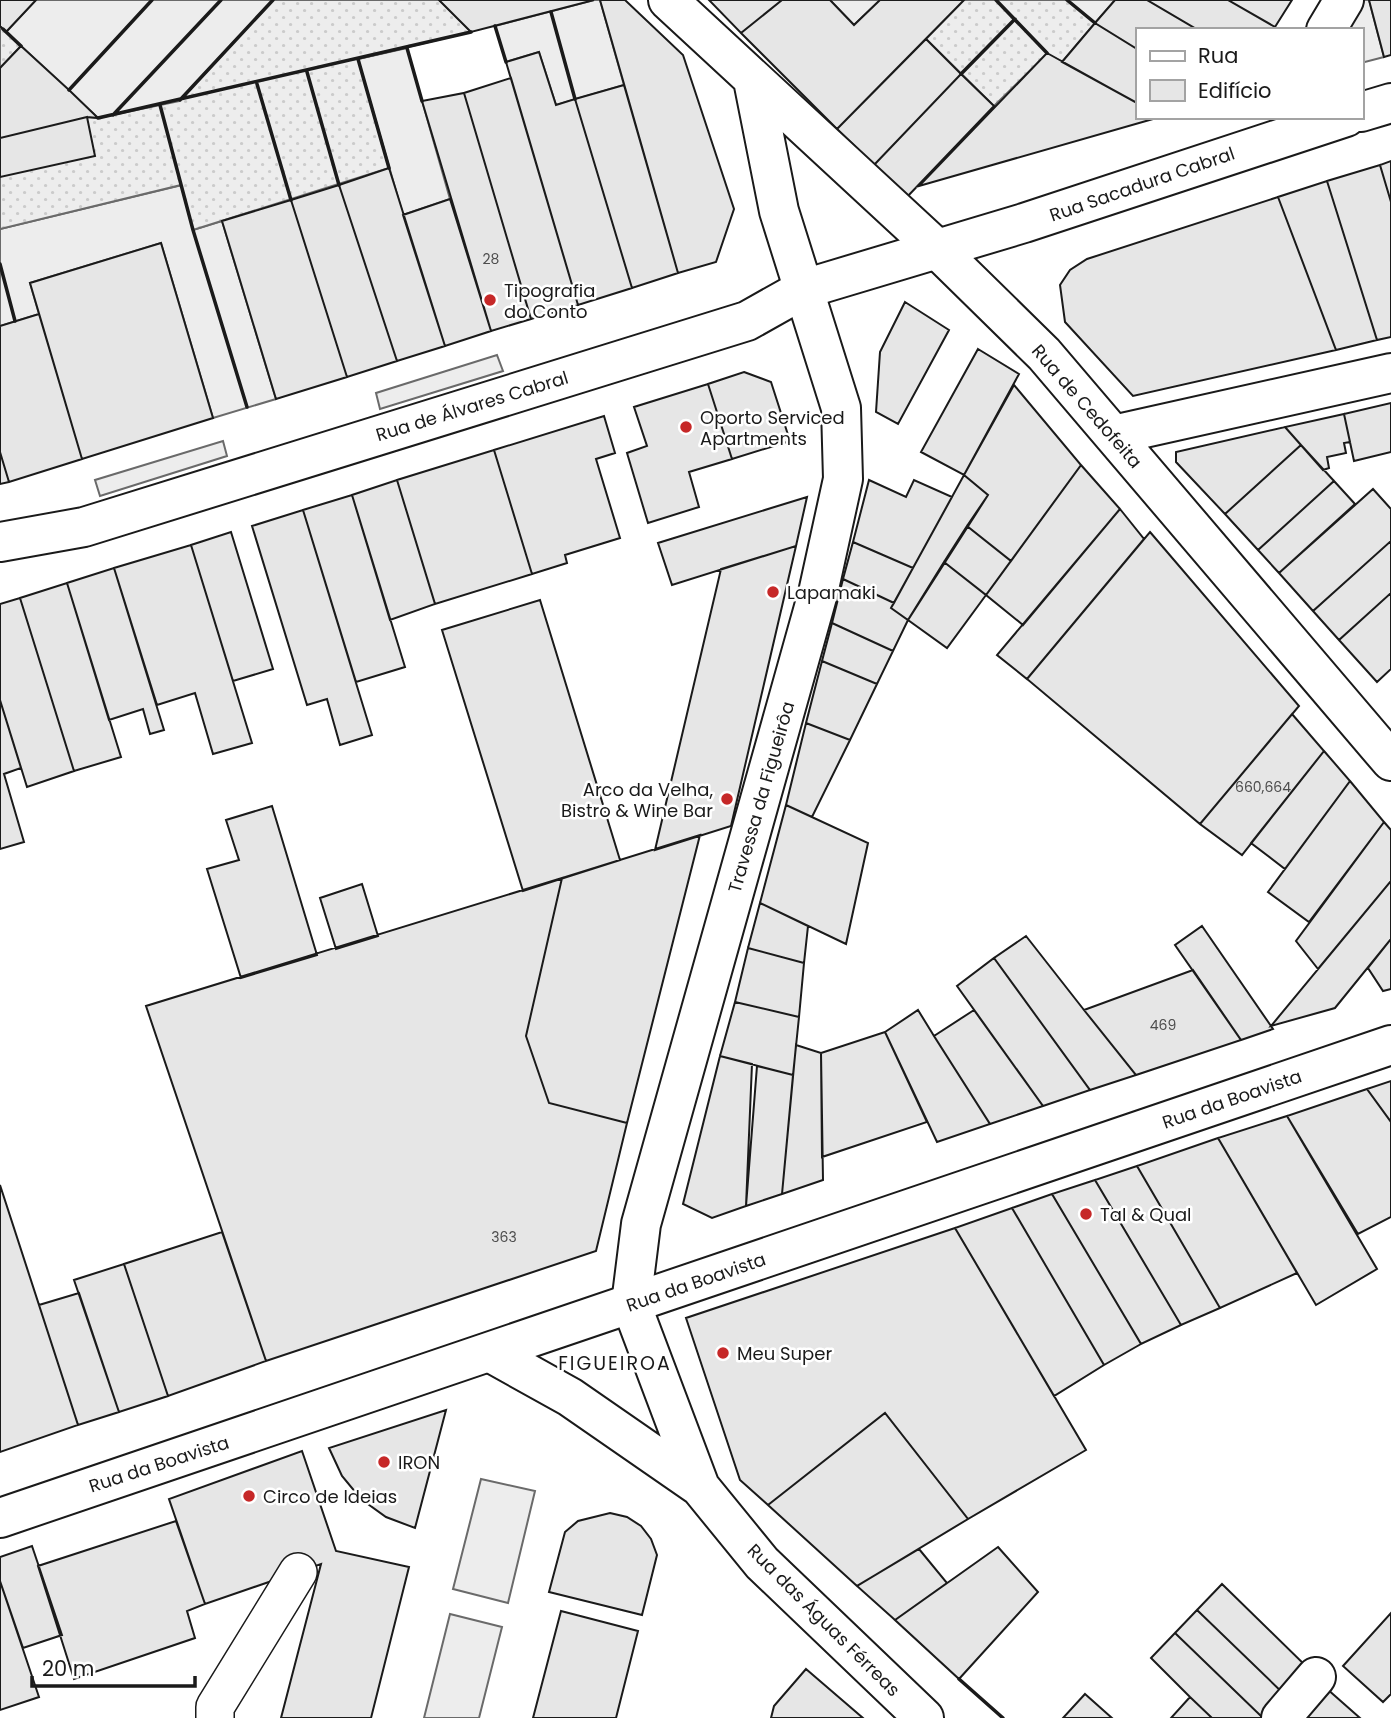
<svg xmlns="http://www.w3.org/2000/svg" width="1391" height="1718" font-family="Poppins,sans-serif">
<style>
.built{fill:#ededed;stroke:#6a6a6a;stroke-width:2}
.garden{fill:url(#garden-dots);stroke:#6a6a6a;stroke-width:2}
.building{fill:#e6e6e6;stroke:#1a1a1a;stroke-width:2}
.lines{fill:none;stroke-linecap:round;stroke-linejoin:round}
.pedestrian-casing{stroke:#1a1a1a;stroke-width:40}
.minor-casing{stroke:#1a1a1a;stroke-width:42}
.secondary-casing{stroke:#1a1a1a;stroke-width:42}
.pedestrian{stroke:#fff;stroke-width:37}
.minor{stroke:#fff;stroke-width:38}
.secondary{stroke:#fff;stroke-width:38}
.wall{stroke:#1a1a1a;stroke-width:3.5}
.poi-dot{fill:#c62828;stroke:#fff;stroke-width:2.5}
.labels{text-anchor:middle;dominant-baseline:central;stroke-width:5;stroke-linejoin:round;paint-order:stroke}
.number-label{font-size:14px;fill:#4d4d4d}
.street-label{font-size:18px;fill:#1a1a1a;stroke:#fff}
.poi-label{font-size:18px;fill:#1a1a1a;stroke:#fff;text-anchor:start}
.neighbourhood-label{font-size:19px;letter-spacing:2px;fill:#1a1a1a;stroke:#fff}
</style>
<defs>
<pattern id="garden-dots" width="8" height="8" patternUnits="userSpaceOnUse" patternTransform="scale(1.75)"><rect width="8" height="8" fill="#ededed"/><path d="M2 2h.1M6 6h.1" fill="none" stroke="#cbcbcb" stroke-width="1.8" stroke-linecap="round"/></pattern>
</defs>
<rect width="100%" height="100%" fill="#fff"/>
<!-- built -->
<path class="built" d="M36 0H273L179 101 98 118 6 32Z
M594 0H600L624 85 556 105 539 52 506 62 495 26Z
M830 0H880L854 25Z
M1067 0H1115L1095 23Z
M1351 0H1369L1384 57 1361 63V30H1335Z
M407 48 450 199 403 215 358 59Z
M182 185 193 230 222 221 276 399 213 418 161 243 30 283 39 314 0 326V229Z
M497 355 503 371 380 409 376 393Z
M223 441 227 456 100 496 95 480Z
M481 1479 535 1491 508 1603 453 1589Z
M450 1614 502 1627 479 1718H424Z"/>
<!-- garden -->
<path class="garden" d="M273 0H439L471 32 358 59 389 168 193 230 181 185 0 229V177L87 117 98 118 179 101Z
M964 0H1067L1095 23 1062 62 1047 54 994 106 926 39Z
M0 26 21 46 0 68Z"/>
<!-- building -->
<path class="building" d="M0 0H36L6 32 0 26Z
M439 0H594L471 32Z
M600 0H625L683 55 734 209 716 262 678 273Z
M709 0H782L741 33Z
M782 0H830L854 25 880 0H964L837 129 741 33Z
M1115 0H1147L1198 30H1137V49L1095 23Z
M1147 0H1228L1275 27 1273 30H1198Z
M1228 0H1292L1275 27Z
M1369 0H1391V55L1384 57Z
M1095 23 1137 49V103L1062 62Z
M926 39 961 74 874 165 837 129Z
M21 46 69 90 98 118 87 117 0 138V68Z
M539 52 556 105 575 99 632 288 578 305 506 62Z
M1047 53 1137 103V117H1160L919 186Z
M961 74 994 106 906 198 874 165Z
M511 78 578 305 531 319 464 93Z
M624 85 678 273 632 288 575 99Z
M464 93 531 319 491 331 422 101Z
M87 117 95 156 0 177V138Z
M1391 161V202L1380 165Z
M1380 165 1391 202V337L1377 340 1327 181Z
M389 168 445 346 397 361 339 185Z
M1327 181 1377 340 1336 350 1278 197Z
M339 185 397 361 347 377 291 200Z
M1278 197 1336 350 1133 396 1065 322 1060 285 1070 270 1087 259Z
M450 199 491 331 445 346 403 215Z
M291 200 347 377 276 399 222 221Z
M161 243 213 418 82 459 30 283Z
M905 302 949 330 898 424 876 412 880 352Z
M39 314 82 459 9 482 0 452V326Z
M978 349 1019 374 964 475 921 452Z
M744 372 771 382 790 441 732 459 708 384Z
M708 384 732 459 689 472 699 507 648 523 627 453 647 446 634 407Z
M1014 385 1081 465 1011 561 967 526 988 495 964 475Z
M1391 403V452L1354 461 1344 414Z
M1344 414 1350 442 1344 443 1346 453 1327 457 1329 468 1323 470 1285 427Z
M604 416 615 453 596 459 620 538 565 555 567 563 532 574 494 450Z
M1285 427 1301 445 1225 514 1176 462V452Z
M1301 445 1334 481 1258 550 1225 514Z
M494 450 532 574 435 604 397 480Z
M0 452 9 482 0 484Z
M1081 465 1120 509 1023 625 986 595Z
M964 475 988 495 908 620 891 608Z
M397 480 435 604 390 620 352 495Z
M869 480 906 497 914 480 952 497 913 568 853 542Z
M1334 481 1355 504 1279 573 1258 550Z
M1373 489 1391 509V541L1313 611 1279 573Z
M352 495 405 667 356 682 303 510Z
M807 497 796 546 672 585 658 543Z
M1120 509 1144 539 1027 679 997 655Z
M303 510 372 735 340 745 327 699 307 705 252 526Z
M967 526 1011 561 986 595 944 562Z
M231 532 273 669 233 681 191 545Z
M1150 532 1299 706 1200 824 1027 679Z
M1391 541V593L1339 640 1313 611Z
M853 542 913 568 894 603 843 579Z
M191 545 252 743 213 754 195 693 157 705 114 568Z
M796 546 731 826 655 850 721 569Z
M944 562 986 595 947 648 908 620Z
M114 568 164 730 150 734 143 709 109 720 67 583Z
M843 579 894 603 891 608 908 620 893 651 832 623Z
M67 583 121 757 74 771 20 598Z
M1391 593V669L1377 682 1339 640Z
M20 598 74 771 27 787 0 700V604Z
M540 600 620 860 523 891 442 630Z
M832 623 893 651 877 684 822 661Z
M822 661 877 684 850 740 806 723Z
M0 700 21 768 4 774 24 842 0 849Z
M1292 714 1324 751 1242 855 1200 824Z
M806 723 850 740 812 817 786 805Z
M1324 751 1350 781 1285 869 1251 843Z
M1350 781 1384 822 1309 922 1268 892Z
M786 805 868 843 846 944 760 903Z
M272 806 317 955 241 978 207 869 239 860 226 820Z
M1384 822 1391 830V881L1318 969 1296 941Z
M700 835 627 1123 549 1103 526 1036 562 878Z
M562 878 526 1036 549 1103 627 1123 596 1251 266 1361 146 1006Z
M1391 881V939L1335 1008 1271 1026Z
M362 884 378 936 336 949 320 898Z
M760 903 808 926 804 963 748 948Z
M1202 926 1271 1026 1273 1029 1241 1040 1175 945Z
M1026 936 1084 1010 1136 1075 1090 1090 994 958Z
M1391 939V989L1383 991 1368 968Z
M748 948 804 963 799 1017 735 1002Z
M994 958 1090 1090 1043 1106 957 986Z
M1193 970 1241 1040 1136 1075 1084 1010Z
M735 1002 799 1017 793 1075 720 1056Z
M918 1010 934 1036 990 1124 937 1142 885 1032Z
M974 1010 1043 1106 990 1124 934 1036Z
M885 1032 927 1122 822 1157 821 1053Z
M796 1045 821 1053 823 1180 782 1194Z
M720 1056 752 1064 746 1206 712 1218 683 1204Z
M757 1066 793 1075 782 1194 746 1206Z
M1391 1081V1122L1367 1089Z
M1367 1089 1391 1122V1217L1358 1234 1287 1116Z
M1287 1116 1377 1269 1316 1305 1218 1138Z
M1218 1138 1297 1273 1220 1308 1137 1166Z
M1137 1166 1220 1308 1181 1325 1095 1180Z
M1095 1180 1181 1325 1141 1344 1052 1194Z
M0 1185 78 1425 0 1452Z
M1052 1194 1141 1344 1104 1365 1012 1208Z
M1012 1208 1104 1365 1054 1396 955 1228Z
M955 1228 1086 1450 968 1519 885 1413 768 1505 740 1480 686 1318Z
M222 1232 266 1361 168 1396 124 1264Z
M124 1264 168 1396 119 1412 74 1280Z
M79 1293 119 1412 78 1425 39 1305Z
M446 1410 415 1528 386 1517 361 1499 342 1476 329 1448Z
M885 1413 968 1519 857 1586 768 1505Z
M302 1451 336 1551 409 1567 371 1718H281L321 1564 205 1604 169 1499Z
M610 1513 627 1517 641 1526 651 1539 657 1555 642 1615 549 1592 565 1532 578 1521Z
M176 1521 205 1604 187 1611 195 1638 74 1679 38 1566Z
M32 1546 62 1635 23 1648 0 1581V1557Z
M998 1547 1038 1592 959 1679 895 1620Z
M919 1549 947 1583 895 1620 857 1586Z
M0 1581 39 1697 0 1710Z
M1222 1584 1309 1669 1286 1696 1197 1610Z
M1197 1610 1286 1696 1263 1718 1175 1633Z
M561 1611 638 1631 616 1718H533Z
M1391 1613V1694L1383 1702 1343 1666Z
M1175 1633 1263 1718H1212L1190 1697 1151 1658Z
M806 1669 863 1718H771L774 1706Z
M1326 1688 1360 1718H1300Z
M1085 1694 1112 1718H1063Z
M1190 1697 1212 1718H1171Z"/>
<g class="lines">
<!-- pedestrian casing -->
<g class="pedestrian-casing">
<path id="pedestrian" d="M215 1718V1707L298 1572"/>
</g>
<!-- minor casing -->
<g class="minor-casing">
<path id="minor" d="M668 0 937 249 1044 354 1391 761
M1326 30 1344 0
M1113 435 1391 373
M491 1353 570 1397 700 1487 762 1563 924 1718
M700 1487 631 1304 641 1224 818 593 843 479 841 408 779 211 753 80
M1281 1718 1316 1677"/>
</g>
<!-- secondary casing -->
<g class="secondary-casing">
<path id="secondary" d="M1361 112 1391 103
M0 542 84 527 747 321 804 289 1024 223 1346 117
M0 1518 1391 1045"/>
</g>
<!-- pedestrian -->
<use href="#pedestrian" class="pedestrian"/>
<!-- minor -->
<use href="#minor" class="minor"/>
<!-- secondary -->
<use href="#secondary" class="secondary"/>
<!-- wall -->
<path class="wall" d="M996 0 1047 53
M1067 0 1095 23
M551 12 575 99
M495 26 506 62
M3 29 21 46
M407 48 422 101
M358 59 389 168
M307 72 339 185
M961 74 1015 19
M257 84 291 200
M69 90 152 0
M180 100 273 0
M160 105 193 230 247 407
M113 115 221 0
M98 118 471 32
M0 264 15 321
M959 1679 1003 1718"/>
</g>
<!-- markers -->
<g class="poi-dot">
<circle cx="490" cy="300" r="7"/>
<circle cx="686" cy="427" r="7"/>
<circle cx="773" cy="592" r="7"/>
<circle cx="727" cy="799" r="7"/>
<circle cx="1086" cy="1214" r="7"/>
<circle cx="723" cy="1353" r="7"/>
<circle cx="384" cy="1462" r="7"/>
<circle cx="249" cy="1496" r="7"/>
</g>
<g class="labels">
<!-- number labels -->
<g class="number-label">
<text x="491" y="259">28</text>
<text x="1263" y="787">660,664</text>
<text x="1163" y="1025">469</text>
<text x="504" y="1237">363</text>
</g>
<!-- street labels -->
<g class="street-label">
<text transform="translate(1142 184) rotate(-19)">Rua Sacadura Cabral</text>
<text transform="translate(472 406) rotate(-17)">Rua de Álvares Cabral</text>
<text transform="translate(1087 406) rotate(49)">Rua de Cedofeita</text>
<text transform="translate(761 797) rotate(-74)">Travessa da Figueirôa</text>
<text transform="translate(1232 1099) rotate(-19)">Rua da Boavista</text>
<text transform="translate(696 1282) rotate(-19)">Rua da Boavista</text>
<text transform="translate(159 1464) rotate(-18)">Rua da Boavista</text>
<text transform="translate(824 1620) rotate(45)">Rua das Águas Férreas</text>
</g>
<!-- poi labels -->
<g class="poi-label">
<text x="504" y="290">Tipografia<tspan x="504" dy="21">do Conto</tspan></text>
<text x="700" y="417">Oporto Serviced<tspan x="700" dy="21">Apartments</tspan></text>
<text x="787" y="592">Lapamaki</text>
<text x="713" y="789" text-anchor="end">Arco da Velha,<tspan x="713" dy="21">Bistro &amp; Wine Bar</tspan></text>
<text x="1100" y="1214">Tal &amp; Qual</text>
<text x="737" y="1353">Meu Super</text>
<text x="398" y="1462">IRON</text>
<text x="263" y="1496">Circo de Ideias</text>
</g>
<!-- neighbourhood labels -->
<g class="neighbourhood-label">
<text x="615" y="1363">FIGUEIROA</text>
</g>
</g>
<!-- legend -->
<rect x="1136" y="28" width="228" height="91" fill="#ffffff" stroke="#a3a3a3" stroke-width="2"/>
<rect x="1150" y="51" width="35" height="10" fill="#ffffff" stroke="#a3a3a3" stroke-width="2"/>
<text x="1198" y="63" font-size="21" fill="#1a1a1a">Rua</text>
<rect x="1150" y="80" width="35" height="21" fill="#e6e6e6" stroke="#a3a3a3" stroke-width="2"/>
<text x="1198" y="98" font-size="21" fill="#1a1a1a">Edifício</text>
<!-- scale -->
<path d="M32 1676v10h163v-10" fill="none" stroke="#1a1a1a" stroke-width="3.5"/>
<text x="42" y="1676" font-size="21" fill="#1a1a1a" stroke="#ffffff" stroke-width="5" paint-order="stroke">20 m</text>
</svg>
